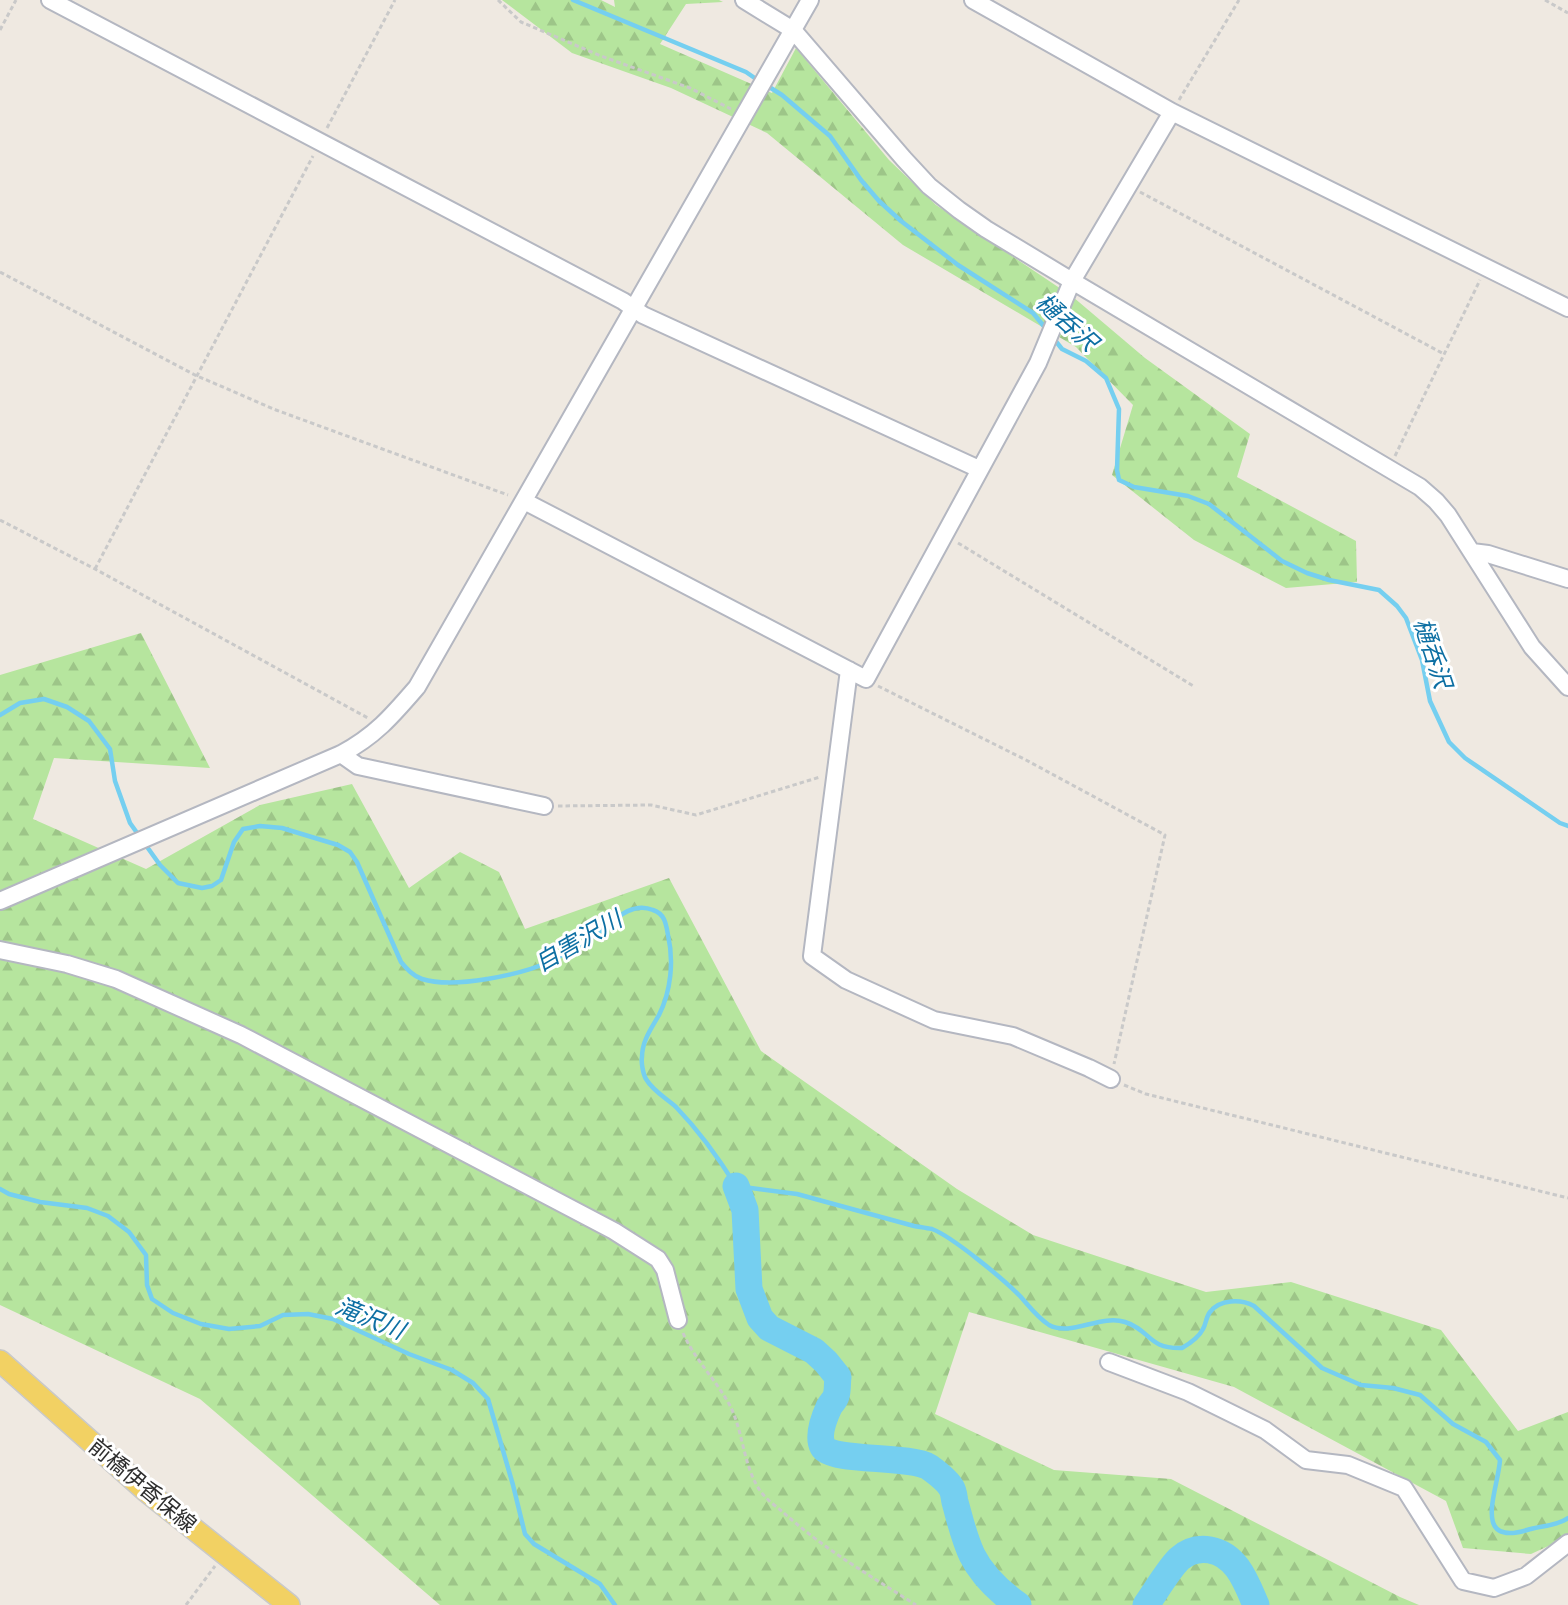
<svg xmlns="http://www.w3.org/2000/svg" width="1568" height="1605" font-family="'PT Sans Narrow','Noto Sans JP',sans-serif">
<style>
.forest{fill:url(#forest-firs)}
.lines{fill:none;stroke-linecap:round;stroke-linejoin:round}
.stream{stroke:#75cff0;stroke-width:4.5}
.river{stroke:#75cff0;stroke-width:27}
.minor-casing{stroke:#b4b7c1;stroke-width:20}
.major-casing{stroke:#c9c9c9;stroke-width:24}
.path{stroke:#c9c9c9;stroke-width:3;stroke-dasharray:4.5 3;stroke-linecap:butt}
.minor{stroke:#fff;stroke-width:16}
.major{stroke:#f2d163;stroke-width:21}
.labels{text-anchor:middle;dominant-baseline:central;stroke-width:6;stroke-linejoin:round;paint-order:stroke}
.street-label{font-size:22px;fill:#2e2e2e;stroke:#fff}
.water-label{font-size:24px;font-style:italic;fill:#0d6fa3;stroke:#fff}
</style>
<defs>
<pattern id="forest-firs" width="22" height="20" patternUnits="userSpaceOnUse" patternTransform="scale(1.5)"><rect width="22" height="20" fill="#b6e59e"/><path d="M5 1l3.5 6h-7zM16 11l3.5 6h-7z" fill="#9dc588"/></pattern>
</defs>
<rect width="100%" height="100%" fill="#efe9e1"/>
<!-- forest -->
<path class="forest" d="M502 0H601L615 7 614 0H719L723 2 686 4 660 44 772 93 796 48 889 160 936 205 1073 297 1145 358 1250 434 1237 477 1356 541 1357 582 1286 588 1194 540 1112 475 1133 405 1076 347 903 245 767 133 671 88 572 53Z
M141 633 210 768 54 758 33 819 146 869 260 805 352 784 409 888 460 852 499 872 525 929 669 878 761 1051 957 1189 1033 1235 1206 1292 1291 1282 1441 1330 1518 1431 1568 1412V1537L1531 1554 1463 1548 1446 1501 1234 1387 969 1312 935 1414 1054 1470 1171 1479 1400 1597 1419 1605H440L200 1399 0 1305V675Z"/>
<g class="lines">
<!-- stream -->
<path class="stream" d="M573 0 746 72 759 81
M766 85 782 95 830 136 861 180 879 201 901 221 958 265 1033 313 1047 330
M1054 339 1062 349 1086 361 1106 378 1119 409 1117 470 1119 480 1134 487 1188 496 1209 504 1282 561 1307 573 1329 580 1379 590 1397 606 1406 618 1422 660 1430 701 1449 742 1465 758 1560 823 1568 826
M0 715 20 703 44 699 67 707 89 721 110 749 115 781 130 823 160 865 178 883 202 888 212 886 221 880 234 842 243 829 260 826 282 828 338 845 350 852 357 862 401 962C407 969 413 976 422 979 454 989 521 975 551 961 565 954 581 945 594 936 611 924 630 900 653 910 665 914 666 924 668 935 674 961 671 991 659 1015 651 1029 642 1041 642 1057 641 1062 643 1074 646 1079 653 1091 666 1098 676 1107 700 1132 718 1157 736 1186L797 1194 914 1226C920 1227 927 1228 932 1229 953 1237 1003 1279 1020 1296 1029 1306 1037 1317 1049 1325 1071 1337 1100 1314 1125 1322 1151 1330 1147 1349 1182 1348 1189 1344 1199 1337 1203 1329 1206 1324 1206 1317 1210 1312 1220 1299 1241 1299 1254 1306L1322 1368 1361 1385 1393 1388 1420 1395 1453 1424 1486 1442 1500 1460C1498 1490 1471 1547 1527 1530 1540 1526 1557 1526 1568 1518
M0 1189 9 1194 40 1202 87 1208 108 1216 129 1232 146 1255 147 1285 152 1299 173 1313 201 1324 229 1329 260 1326 283 1315 308 1314 333 1319 409 1354 452 1370 473 1383 488 1399 513 1485 525 1534 534 1544 600 1584 615 1605"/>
<!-- river -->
<path class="river" d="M736 1186 745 1210 749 1289 760 1318 769 1328 814 1351 826 1362 838 1377C837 1383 838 1390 836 1396 835 1400 831 1403 829 1407 824 1418 817 1436 823 1447 831 1462 909 1455 929 1467 936 1472 948 1481 952 1489 954 1493 954 1498 955 1502 960 1520 964 1538 972 1555 982 1575 1000 1592 1018 1605
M1146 1605C1156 1591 1168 1570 1179 1559 1188 1551 1199 1548 1210 1550 1237 1555 1246 1582 1256 1605"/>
<!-- minor casing -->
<g class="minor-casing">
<path id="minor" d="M50 0 623 301 643 315 979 469
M744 0 793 30 904 159 929 186 959 210 986 229 1072 281 1420 487 1436 501 1448 515 1532 647 1568 687
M973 0 1172 112 1568 308
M524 501 866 679 1038 363 1072 281 1172 112
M1472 552 1488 554 1568 579
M849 670 812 956 846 980 934 1020 1013 1036 1089 1068 1111 1079
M341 754 358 766 544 806
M0 901 341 754C375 736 392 716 417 687L810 0
M0 950 67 964 116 979 241 1035 614 1231 658 1259 665 1270 678 1320
M1109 1362 1188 1392 1265 1430 1306 1460 1348 1465 1404 1488 1463 1581 1494 1588 1526 1576 1568 1543"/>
</g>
<!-- major casing -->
<g class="major-casing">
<path id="major" d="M0 1361 145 1490 289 1605"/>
</g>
<!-- path -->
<path class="path" d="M498 0 521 22 601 56 690 88 731 109
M1545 0 1568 13
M0 30 16 0
M1179 100 1239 0
M327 128 395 0
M1140 192 1444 354
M0 272 195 375 276 410 508 495
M1395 456 1480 280
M0 520 95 569 368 718
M958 543 1195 687
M95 569 313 156
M878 686 1026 760 1165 835 1114 1064
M558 806 651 805 696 815 820 777
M1124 1085 1146 1094 1568 1198
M683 1333C694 1358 714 1378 728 1402 744 1430 742 1465 761 1492 767 1500 777 1507 784 1513 825 1550 871 1576 916 1605
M186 1605 215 1566"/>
<!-- minor -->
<use href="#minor" class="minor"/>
<!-- major -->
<use href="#major" class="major"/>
</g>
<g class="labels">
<!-- street labels -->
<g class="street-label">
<text transform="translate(143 1485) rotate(40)">前橋伊香保線</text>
</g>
<!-- water labels -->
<g class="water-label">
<text transform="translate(1067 322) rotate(42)">樋呑沢</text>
<text transform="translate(1433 653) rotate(72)">樋呑沢</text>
<text transform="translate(578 941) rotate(-30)">自害沢川</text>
<text transform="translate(370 1318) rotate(22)">滝沢川</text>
</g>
</g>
</svg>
